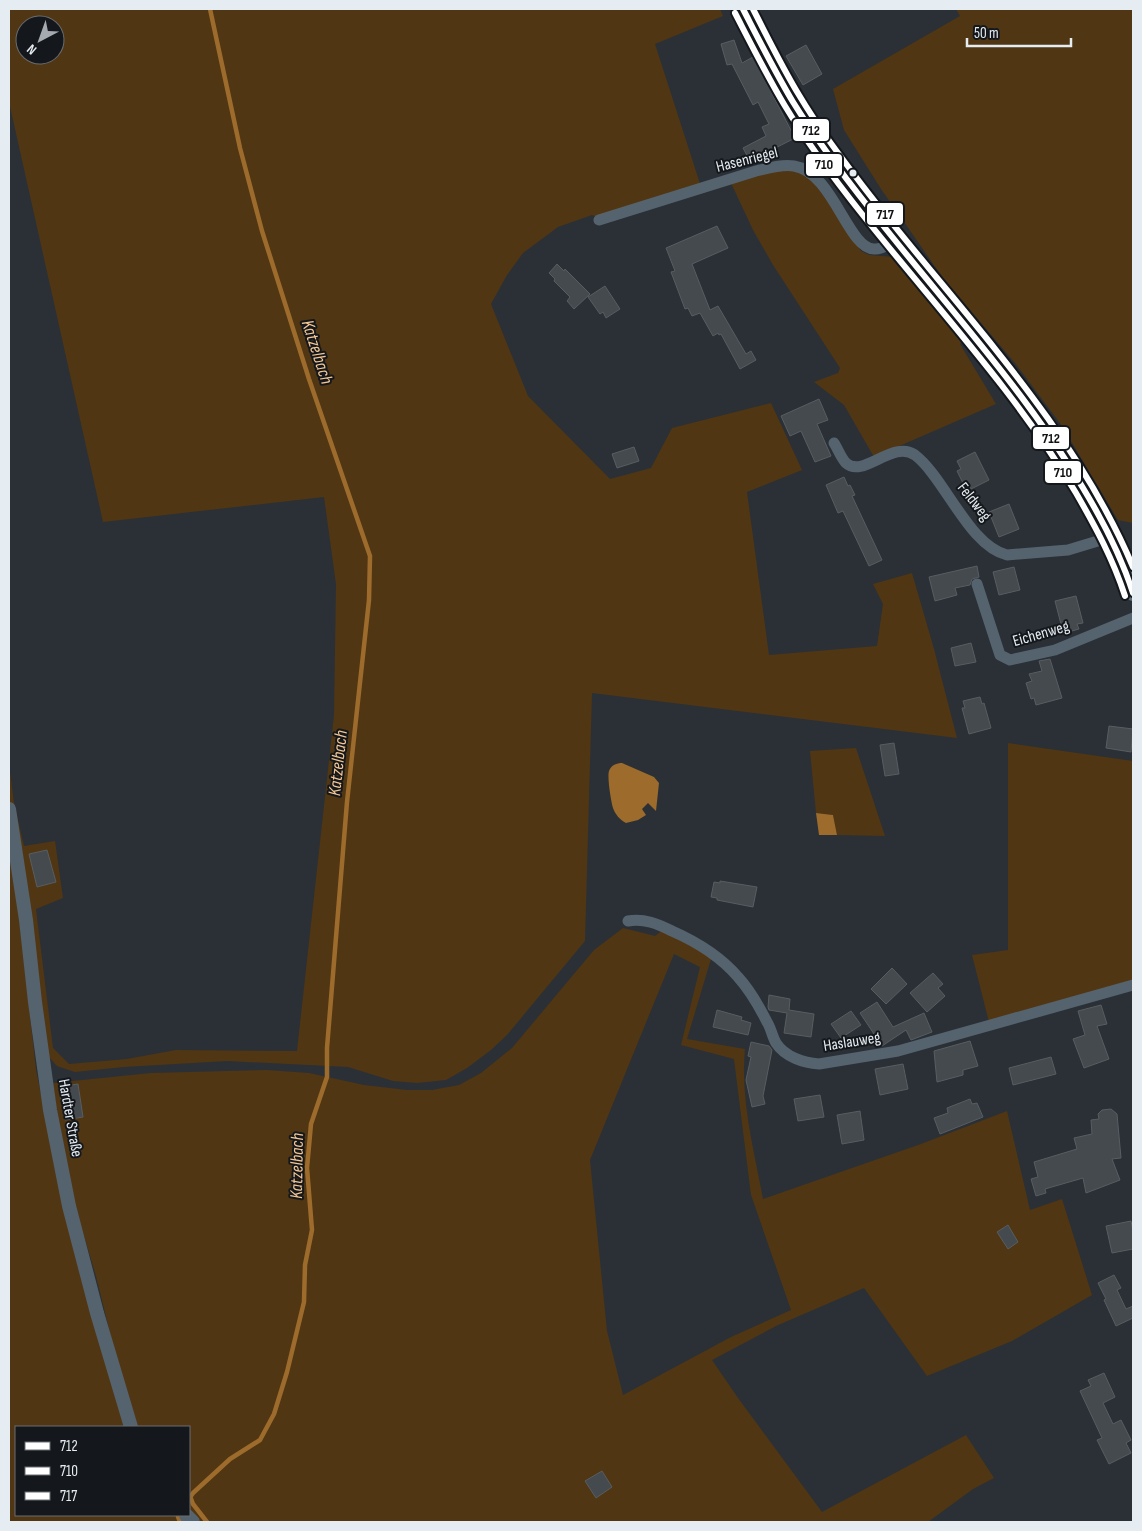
<svg xmlns="http://www.w3.org/2000/svg" width="1142" height="1531" font-family="'Sofia Sans Condensed',sans-serif">
<style>
.green{fill:#513613;fill-rule:evenodd}
.water{fill:#9d6b2b}
.lines{fill:none;stroke-linecap:round;stroke-linejoin:round}
.stream{stroke:#9d6b2b;stroke-width:4.5}
.building{fill:#454a4f;stroke:#575d61}
.minor{stroke:#55636f;stroke-width:11}
.tertiary{stroke:#55636f;stroke-width:14}
.secondary{stroke:#5c6e7d;stroke-width:16}
.bus-1-casing{stroke:#14181c;stroke-width:10}
.bus-2-casing{stroke:#14181c;stroke-width:10}
.bus-3-casing{stroke:#14181c;stroke-width:10}
.bus-1{stroke:#fff;stroke-width:6}
.bus-2{stroke:#fff;stroke-width:6}
.bus-3{stroke:#fff;stroke-width:6}
.bus-dot{fill:#e5ecf2;stroke:#14181c;stroke-width:2}
.labels{text-anchor:middle;dominant-baseline:central;stroke-width:4;stroke-linejoin:round;paint-order:stroke}
.street-label{font-size:16px;fill:#e5ecf2;stroke:#14181c}
.water-label{font-size:18px;font-style:italic;fill:#f4c693;stroke:#14181c}
.line-badge{stroke:#14181c;stroke-width:2}
.pale-badge-label{font-size:14px;text-anchor:middle;font-weight:bold;fill:#111}
</style>
<rect width="100%" height="100%" fill="#2a3036"/>
<!-- green -->
<path class="green" d="M9 9H720L723 16 655 44 703 193 610 221 592 215 558 227 523 253 507 275 491 304 528 396 610 479 651 468 672 428 771 403 802 470 747 492 769 655 877 646 883 604 873 584 912 573 934 649 957 738 592 693 585 941 507 1035 491 1050 467 1068 446 1080 417 1083 393 1081 348 1067 227 1061 124 1067 75 1072 57 1066 47 1055 17 842 9 798V764L14 803 24 846 55 841 63 898 36 909 53 1048 69 1064 127 1059 176 1050 297 1051 334 715 336 584 324 497 103 522 9 102ZM25 25H55V55H25Z
M956 9H1133V523L1118 520 1062 426 1015 363 943 278 881 189 844 130 833 89 960 16Z
M780 169 801 171 819 186 861 251 869 255 894 257 962 342 960 344 996 404 874 457 844 405 814 382 838 373 840 368 773 265 753 230 731 183Z
M1008 743 1133 761V982L989 1022 972 955 1008 950Z
M856 748 885 836 837 835 833 815 816 813 810 751Z
M9 848 17 899 36 1070 61 1193 125 1427H16V1515H178L185 1522H9Z
M623 928 655 936 663 930 690 944 711 959 687 1039 745 1049C740 1099 754 1150 763 1199L921 1144 1007 1111 1030 1210 1062 1199 1092 1295 1012 1341 927 1376 864 1288 776 1326 712 1360 738 1398 822 1512 966 1435 994 1478 973 1489 928 1522H199L189 1509V1427H138L114 1349 96 1276 73 1199 60 1134 53 1083 151 1073 267 1070 309 1073 364 1085 407 1090H432L459 1085 481 1073 512 1048 594 950ZM674 954 700 967 681 1045 734 1059 751 1195 791 1310 731 1337 623 1395 607 1331 590 1160Z"/>
<!-- water -->
<path class="water" d="M622 763 654 777 659 783 656 811 648 803 642 809 646 815 638 820 626 823C620 820 615 814 613 808 611 801 607 777 609 771 611 765 617 763 622 763Z
M816 813 833 815 837 835H819Z"/>
<g class="lines">
<!-- stream -->
<path class="stream" d="M190 1496 193 1504 207 1522
M189 1499 193 1493 230 1459 260 1440 274 1414 287 1372 304 1302 305 1265 312 1230 307 1168 311 1124 327 1077V1048L347 802 369 600 370 556 309 379 262 231 240 148 210 9
M178 1517 180 1522"/>
</g>
<!-- building -->
<path class="building" d="M734 40 742 63 753 57 795 138 750 161 743 148 766 136 762 127 769 124 758 102 753 105 732 64 727 65 721 44Z
M806 45 822 74 803 85 786 56Z
M717 226 728 248 692 264 710 310 718 306 746 354 751 351 756 360 740 369 721 334 719 335 718 333 713 336 700 313 692 316 688 308 685 309 671 272 675 271 666 248Z
M557 264 564 271 565 269 590 294 574 309 567 301 570 297 554 281 555 279 549 273Z
M605 286 620 309 606 318 603 312 600 314 588 297Z
M819 399 828 420 817 424 831 456 815 462 801 431 790 436 781 416Z
M634 447 639 461 617 468 612 454Z
M975 452 989 480 971 489 967 481 963 483 957 471 961 469 957 461Z
M844 477 848 486 850 485 855 495 852 496 882 560 869 566 843 511 838 513 826 485Z
M1009 504 1019 529 999 537 989 512Z
M977 566 979 577 972 579 970 585 955 588 957 595 935 601 929 577Z
M1014 567 1020 590 999 595 993 572Z
M1076 596 1083 623 1077 624 1079 629 1068 632 1067 627 1062 628 1055 601Z
M971 643 976 662 955 666 951 648Z
M1050 659 1062 698 1036 705 1034 698 1031 699 1026 683 1032 681 1029 674 1042 671 1039 661Z
M980 697 982 704 984 703 991 728 969 734 962 708H965L963 701Z
M1109 726 1133 729 1131 752 1106 748Z
M894 743 899 774 885 776 880 745Z
M47 850 56 882 37 887 29 854Z
M720 881 757 887 753 907 717 900V898L711 897 714 882 720 883Z
M892 968 907 984 886 1004 871 989Z
M933 973 943 984 938 988 945 996 927 1012 910 993Z
M769 995 790 999 789 1010 814 1014 811 1037 784 1033 787 1013 769 1010 768 1007Z
M877 1002 893 1027 924 1013 932 1032 911 1040 906 1030 882 1046 860 1013Z
M1101 1005 1107 1024 1097 1026 1109 1059 1084 1068 1073 1039 1085 1035 1078 1011Z
M717 1010 742 1017 741 1020 751 1023 748 1035 713 1027Z
M851 1011 861 1025 841 1038 831 1024Z
M970 1041 978 1066 963 1070V1075L937 1082 934 1051Z
M751 1042 769 1046 772 1050 763 1096 765 1104 752 1107 746 1080 751 1057 748 1056Z
M1051 1057 1056 1074 1013 1085 1009 1068Z
M903 1064 908 1089 880 1095 875 1069Z
M78 1084 83 1117 65 1120 59 1087Z
M820 1095 824 1117 798 1121 794 1099Z
M970 1099 972 1104 977 1103 983 1117 940 1134 934 1118 948 1113 947 1108Z
M1111 1109 1117 1114 1121 1158 1112 1159 1120 1180 1086 1193 1083 1178 1045 1189 1046 1193 1036 1196 1031 1179 1038 1177 1034 1162 1077 1149 1074 1138 1092 1134 1091 1120 1099 1119 1098 1114 1102 1110Z
M860 1111 864 1140 842 1144 837 1115Z
M1131 1221 1133 1231V1249L1112 1253 1106 1226Z
M1008 1225 1018 1242 1008 1249 997 1232Z
M1114 1275 1121 1288 1117 1290 1126 1309 1133 1306V1318L1116 1326 1104 1300 1106 1299 1098 1283Z
M1104 1373 1115 1397 1103 1403 1113 1424 1121 1420 1131 1440 1126 1443 1131 1453 1109 1464 1097 1440 1102 1438 1080 1391 1091 1386 1088 1380Z
M602 1471 612 1487 596 1498 585 1481Z"/>
<g class="lines">
<!-- minor -->
<path class="minor" d="M599 220 756 171C769 168 782 164 794 166 833 172 848 249 874 249 881 250 889 244 895 241
M834 443C838 449 841 458 846 463 863 479 893 439 915 455 945 478 969 546 1007 555L1068 550 1111 537
M977 584 1000 655 1010 660 1055 650 1133 618
M628 921C644 918 658 924 672 931 697 942 720 956 738 977 748 988 760 1008 767 1022 771 1028 772 1036 776 1043 785 1057 804 1063 819 1064L898 1051 1133 985"/>
<!-- tertiary -->
<path class="tertiary" d="M9 809 26 920 35 1002 50 1110 69 1206 97 1313 131 1427
M186 1515 193 1522"/>
<!-- secondary -->
<path class="secondary" d="M743 9C759 40 775 72 793 102 824 151 859 197 896 242 965 328 1040 410 1094 507 1109 535 1124 562 1133 593"/>
<!-- bus-1 casing -->
<g class="bus-1-casing">
<path id="bus-1" d="M743 9C759 40 775 72 793 102 816 139 843 175 870 209 942 301 1023 387 1083 488 1103 521 1121 556 1133 593"/>
</g>
<!-- bus-2 casing -->
<g class="bus-2-casing">
<path id="bus-2" d="M735 13C751 44 767 76 785 106 808 144 835 180 862 214 935 306 1016 392 1076 493 1095 526 1113 559 1125 596"/>
</g>
<!-- bus-3 casing -->
<g class="bus-3-casing">
<path id="bus-3" d="M753 9C768 38 782 67 799 95 818 127 840 156 862 185 957 309 1072 422 1133 567"/>
</g>
<!-- bus-1 -->
<use href="#bus-1" class="bus-1"/>
<!-- bus-2 -->
<use href="#bus-2" class="bus-2"/>
<!-- bus-3 -->
<use href="#bus-3" class="bus-3"/>
</g>
<!-- markers -->
<circle class="bus-dot" cx="853" cy="173" r="4.5"/>
<g class="labels">
<!-- street labels -->
<g class="street-label">
<text transform="translate(747 160) rotate(-14)">Hasenriegel</text>
<text transform="translate(974 502) rotate(52)">Feldweg</text>
<text transform="translate(1041 634) rotate(-16)">Eichenweg</text>
<text transform="translate(852 1042) rotate(-9)">Haslauweg</text>
<text transform="translate(70 1118) rotate(80)">Hardter Straße</text>
</g>
<!-- water labels -->
<g class="water-label">
<text transform="translate(317 352) rotate(72)">Katzelbach</text>
<text transform="translate(338 763) rotate(-84)">Katzelbach</text>
<text transform="translate(297 1166) rotate(-89)">Katzelbach</text>
</g>
</g>
<g class="line-badge">
<rect x="792" y="118" width="38" height="24" rx="5" fill="#fff"/>
<rect x="805" y="153" width="38" height="24" rx="5" fill="#fff"/>
<rect x="866" y="202" width="38" height="24" rx="5" fill="#fff"/>
<rect x="1032" y="426" width="38" height="24" rx="5" fill="#fff"/>
<rect x="1044" y="460" width="38" height="24" rx="5" fill="#fff"/>
</g>
<g class="pale-badge-label">
<text x="811" y="135">712</text>
<text x="824" y="169">710</text>
<text x="885" y="219">717</text>
<text x="1051" y="443">712</text>
<text x="1063" y="477">710</text>
</g>
<!-- border -->
<rect width="1142" height="1531" fill="none" stroke="#e5ecf2" stroke-width="20"/>
<!-- legend -->
<rect x="15" y="1426" width="175" height="90" fill="#14181c" stroke="#686d72"/>
<rect x="25" y="1442" width="25" height="8" fill="#ffffff" stroke="#686d72"/>
<text x="60" y="1451" font-size="15" fill="#e5ecf2">712</text>
<rect x="25" y="1467" width="25" height="8" fill="#ffffff" stroke="#686d72"/>
<text x="60" y="1476" font-size="15" fill="#e5ecf2">710</text>
<rect x="25" y="1492" width="25" height="8" fill="#ffffff" stroke="#686d72"/>
<text x="60" y="1501" font-size="15" fill="#e5ecf2">717</text>
<!-- north arrow -->
<g transform="translate(40 40) rotate(221)"><circle r="24" fill="#14181c" stroke="#686d72"/>
<path d="M0-4L9 19L0 12L-9 19Z" fill="#a4aab0"/>
<text y="-8" font-size="14" font-weight="bold" text-anchor="middle" fill="#e5ecf2">N</text>
</g>
<!-- scale -->
<path d="M967 38v8h104v-8" fill="none" stroke="#e5ecf2" stroke-width="2.5"/>
<text x="974" y="38" font-size="15" fill="#e5ecf2" stroke="#14181c" stroke-width="4" paint-order="stroke">50 m</text>
</svg>
